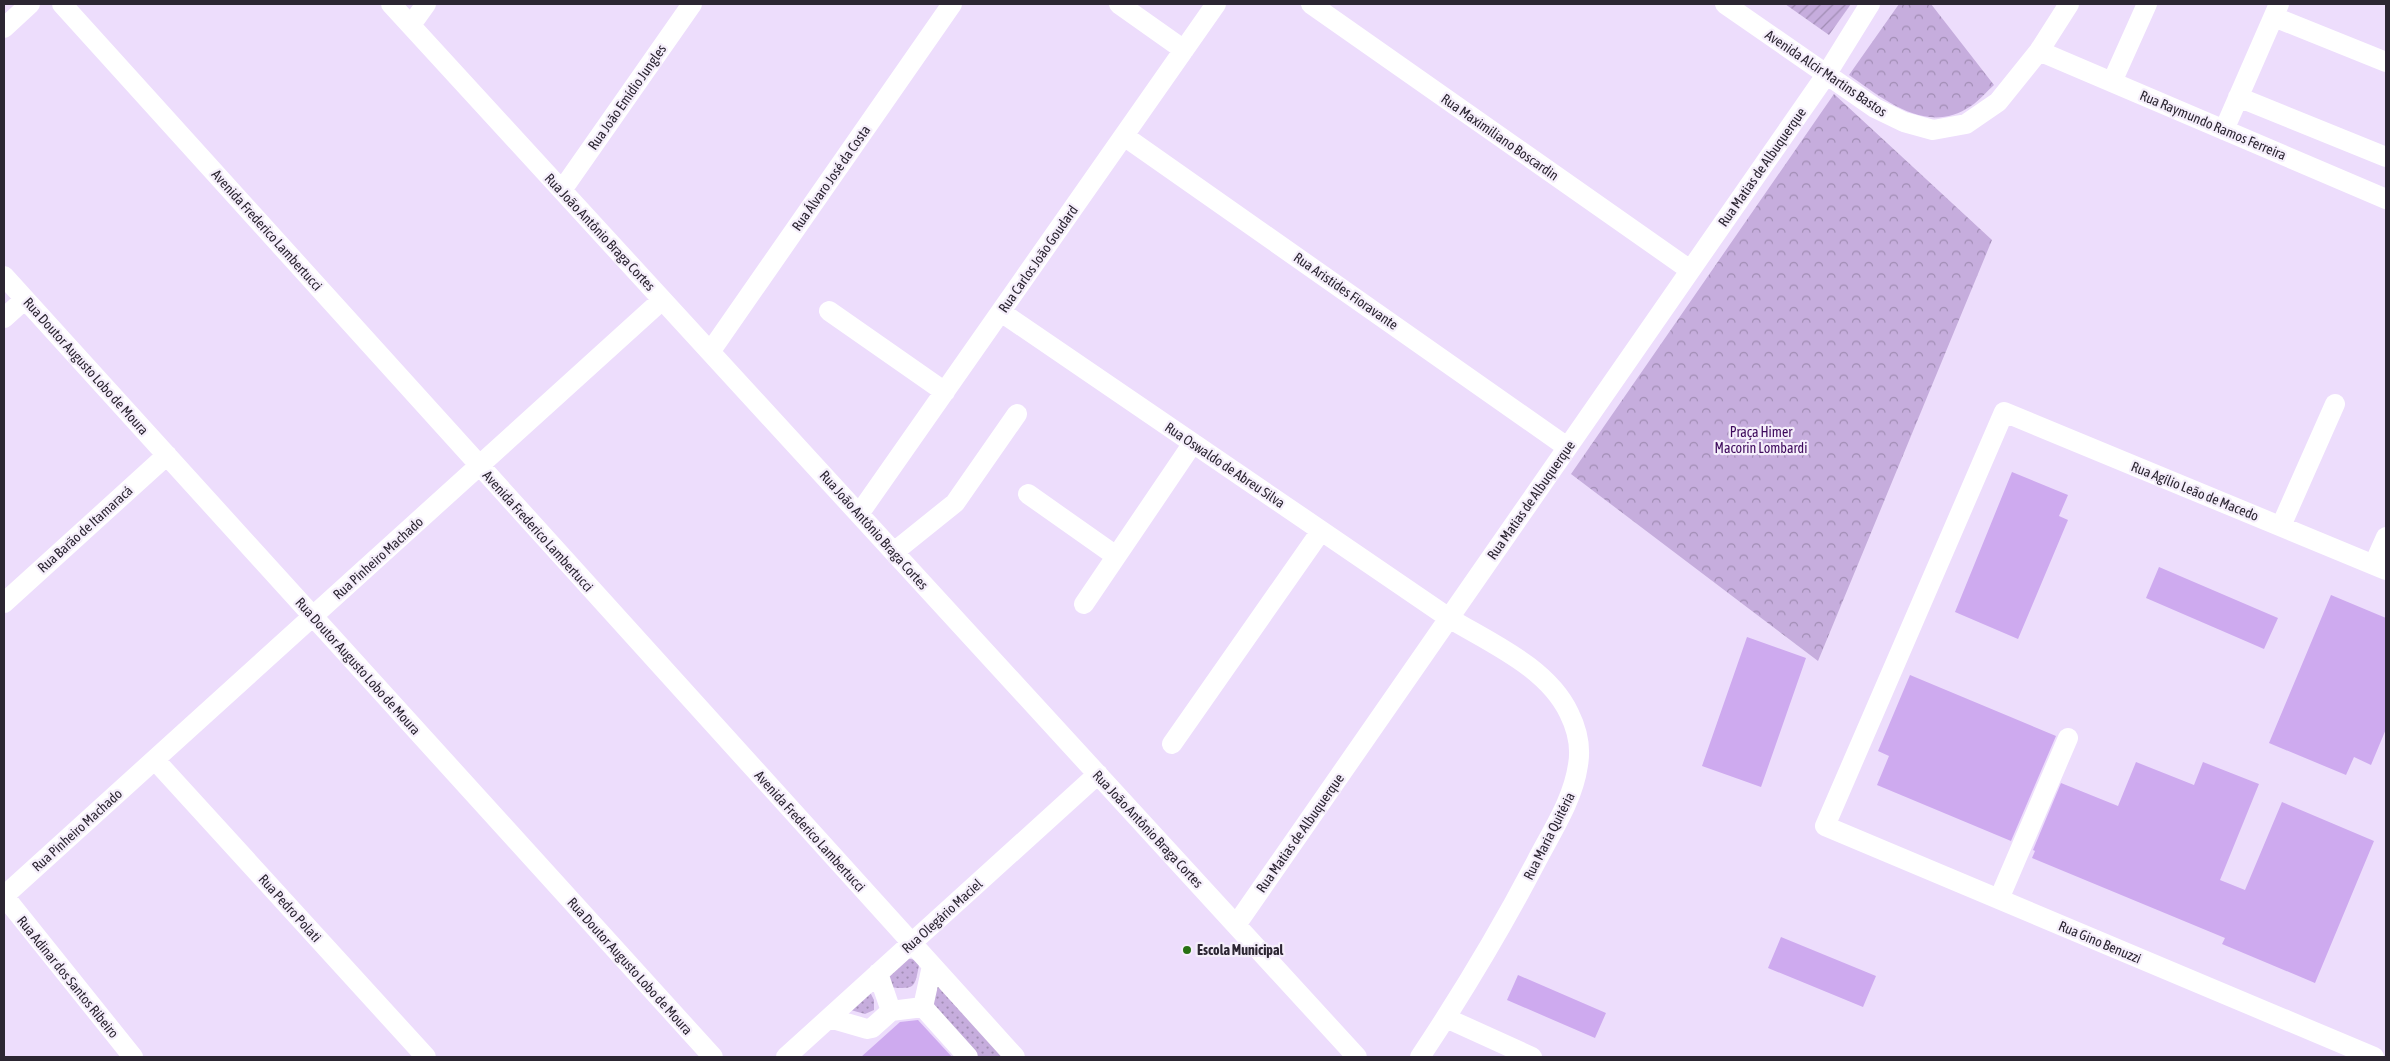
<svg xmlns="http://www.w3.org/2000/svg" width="2390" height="1061" font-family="'Asap Condensed',sans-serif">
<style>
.grass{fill:url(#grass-dots)}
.forest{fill:url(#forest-crowns)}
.garden{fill:url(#garden-furrows)}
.building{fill:#ceaaef}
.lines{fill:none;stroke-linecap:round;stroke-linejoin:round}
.minor{stroke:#fff;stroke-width:20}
.poi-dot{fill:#277013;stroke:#f5eefb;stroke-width:2}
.labels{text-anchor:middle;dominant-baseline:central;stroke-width:4.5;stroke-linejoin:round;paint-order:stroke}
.street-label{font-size:14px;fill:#2c2632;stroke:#f5eefb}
.park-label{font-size:14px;fill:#3d095b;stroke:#f5eefb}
.poi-label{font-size:14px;font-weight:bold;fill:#2c2632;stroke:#f5eefb;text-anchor:start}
</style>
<defs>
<pattern id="grass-dots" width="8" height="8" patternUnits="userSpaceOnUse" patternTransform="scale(1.25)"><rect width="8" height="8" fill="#c6addd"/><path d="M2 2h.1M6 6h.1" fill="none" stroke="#a18db4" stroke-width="1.8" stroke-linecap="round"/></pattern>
<pattern id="forest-crowns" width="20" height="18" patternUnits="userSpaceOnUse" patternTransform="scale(1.25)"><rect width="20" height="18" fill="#c6addd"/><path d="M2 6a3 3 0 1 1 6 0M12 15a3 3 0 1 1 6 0" fill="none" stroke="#a18db4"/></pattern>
<pattern id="garden-furrows" width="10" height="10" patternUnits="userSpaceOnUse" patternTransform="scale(1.25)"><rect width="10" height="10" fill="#c6addd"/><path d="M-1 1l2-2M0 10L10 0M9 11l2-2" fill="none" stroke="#a18db4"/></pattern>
</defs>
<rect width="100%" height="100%" fill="#edddfc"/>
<!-- grass -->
<path class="grass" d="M906 958 920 961C914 987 918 990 889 987L885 975Z
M938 984 1011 1057H973L931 1010Z
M869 990 874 1000V1010L865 1014 847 1009Z"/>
<!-- forest -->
<path class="forest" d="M1899 4H1931L1994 85C1986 92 1979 101 1971 106 1927 136 1885 100 1849 75Z
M1834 94 1992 240 1818 661 1571 474Z"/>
<!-- garden -->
<path class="garden" d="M1785 4H1851L1829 35Z"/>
<!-- building -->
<path class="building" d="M2012 472 2068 495 2059 516 2068 520 2018 639 1955 612Z
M2159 567 2278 618 2264 649 2146 598Z
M2331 595 2386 618V729L2371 765 2354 757 2346 775 2269 743Z
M1747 637 1806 658 1761 787 1702 766Z
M1910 675 2056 736 2011 841 1877 785 1889 756 1878 751Z
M2136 762 2194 785 2203 762 2259 784 2220 880 2245 890 2282 802 2374 841 2315 983 2222 944 2225 938 2032 858 2035 851 2033 850 2061 783 2118 806Z
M1781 937 1876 976 1863 1007 1768 968Z
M1518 975 1606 1013 1595 1038 1507 1000Z
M918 1020 952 1057H861L900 1022Z"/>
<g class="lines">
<!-- minor -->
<path class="minor" d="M62 4 1015 1057
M391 4 1357 1057
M1119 4 1184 50
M1311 4 1690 270
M1725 4 1875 108 1904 122 1933 130 1966 124 1998 102 2039 51 2069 4
M2274 17 2386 62
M411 25 426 4
M4 28 30 4
M2039 51 2386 199
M2112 82 2147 4
M2238 97 2386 157
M2224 130 2279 4
M1124 136 1567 447
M562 190 692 4
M4 276 713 1057
M829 311 945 392
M1001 312 1449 618C1490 643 1547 667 1569 713 1577 729 1581 748 1578 765 1573 800 1552 831 1536 862 1501 929 1462 994 1420 1057
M4 318 25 299
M710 352 952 4
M1028 494 1116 556
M859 514 1216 4
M2281 526 2335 404
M894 552 955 503 1017 414
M2374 564 2386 537
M4 603 167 455
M1084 604 1193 443
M1172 744 1321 531
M155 760 426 1057
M4 896 662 300
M4 896 133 1057
M1999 899 2068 738
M1236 925 1826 75 1870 4
M878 973 891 1011
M923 1007 932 966
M829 1018 867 1029 872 1028 891 1011 923 1007 968 1057
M1446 1018 1532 1057
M786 1057 1098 774
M2374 1057 1825 826 2004 412 2386 570"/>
</g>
<!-- markers -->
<circle class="poi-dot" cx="1187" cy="950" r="5"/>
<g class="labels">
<!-- street labels -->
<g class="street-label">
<text transform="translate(1826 73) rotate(34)">Avenida Alcir Martins Bastos</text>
<text transform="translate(627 97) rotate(-55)">Rua João Emídio Jungles</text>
<text transform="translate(2213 125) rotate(23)">Rua Raymundo Ramos Ferreira</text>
<text transform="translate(1500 137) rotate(35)">Rua Maximiliano Boscardin</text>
<text transform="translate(1762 167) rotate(-55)">Rua Matias de Albuquerque</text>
<text transform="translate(831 178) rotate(-55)">Rua Álvaro José da Costa</text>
<text transform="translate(267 230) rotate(48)">Avenida Frederico Lambertucci</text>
<text transform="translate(600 232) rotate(47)">Rua João Antônio Braga Cortes</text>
<text transform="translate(1038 259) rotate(-55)">Rua Carlos João Goudard</text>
<text transform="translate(1346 291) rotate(35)">Rua Aristides Fioravante</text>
<text transform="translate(86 366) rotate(48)">Rua Doutor Augusto Lobo de Moura</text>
<text transform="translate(1225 465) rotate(34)">Rua Oswaldo de Abreu Silva</text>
<text transform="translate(2195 491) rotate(22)">Rua Agílio Leão de Macedo</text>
<text transform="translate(1531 500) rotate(-55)">Rua Matias de Albuquerque</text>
<text transform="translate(85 529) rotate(-42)">Rua Barão de Itamaracá</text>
<text transform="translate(874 530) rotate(48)">Rua João Antônio Braga Cortes</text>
<text transform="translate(538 531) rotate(48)">Avenida Frederico Lambertucci</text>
<text transform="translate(378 558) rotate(-42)">Rua Pinheiro Machado</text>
<text transform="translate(358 666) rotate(48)">Rua Doutor Augusto Lobo de Moura</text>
<text transform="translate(1148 829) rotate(47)">Rua João Antônio Braga Cortes</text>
<text transform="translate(77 830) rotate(-42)">Rua Pinheiro Machado</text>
<text transform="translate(810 831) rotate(48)">Avenida Frederico Lambertucci</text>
<text transform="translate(1300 833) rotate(-55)">Rua Matias de Albuquerque</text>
<text transform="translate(1549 836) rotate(-63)">Rua Maria Quitéria</text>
<text transform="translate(290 908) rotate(48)">Rua Pedro Polati</text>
<text transform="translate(942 916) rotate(-42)">Rua Olegário Maciel</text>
<text transform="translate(2100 942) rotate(23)">Rua Gino Benuzzi</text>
<text transform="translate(630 966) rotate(48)">Rua Doutor Augusto Lobo de Moura</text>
<text transform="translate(68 977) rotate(51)">Rua Adinar dos Santos Ribeiro</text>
</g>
<!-- park labels -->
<g class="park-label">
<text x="1761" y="432">Praça Himer<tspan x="1761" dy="16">Macorin Lombardi</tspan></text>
</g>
<!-- poi labels -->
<g class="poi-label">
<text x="1197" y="950">Escola Municipal</text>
</g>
</g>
<!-- border -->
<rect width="2390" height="1061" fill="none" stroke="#2c2632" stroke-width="10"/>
</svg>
